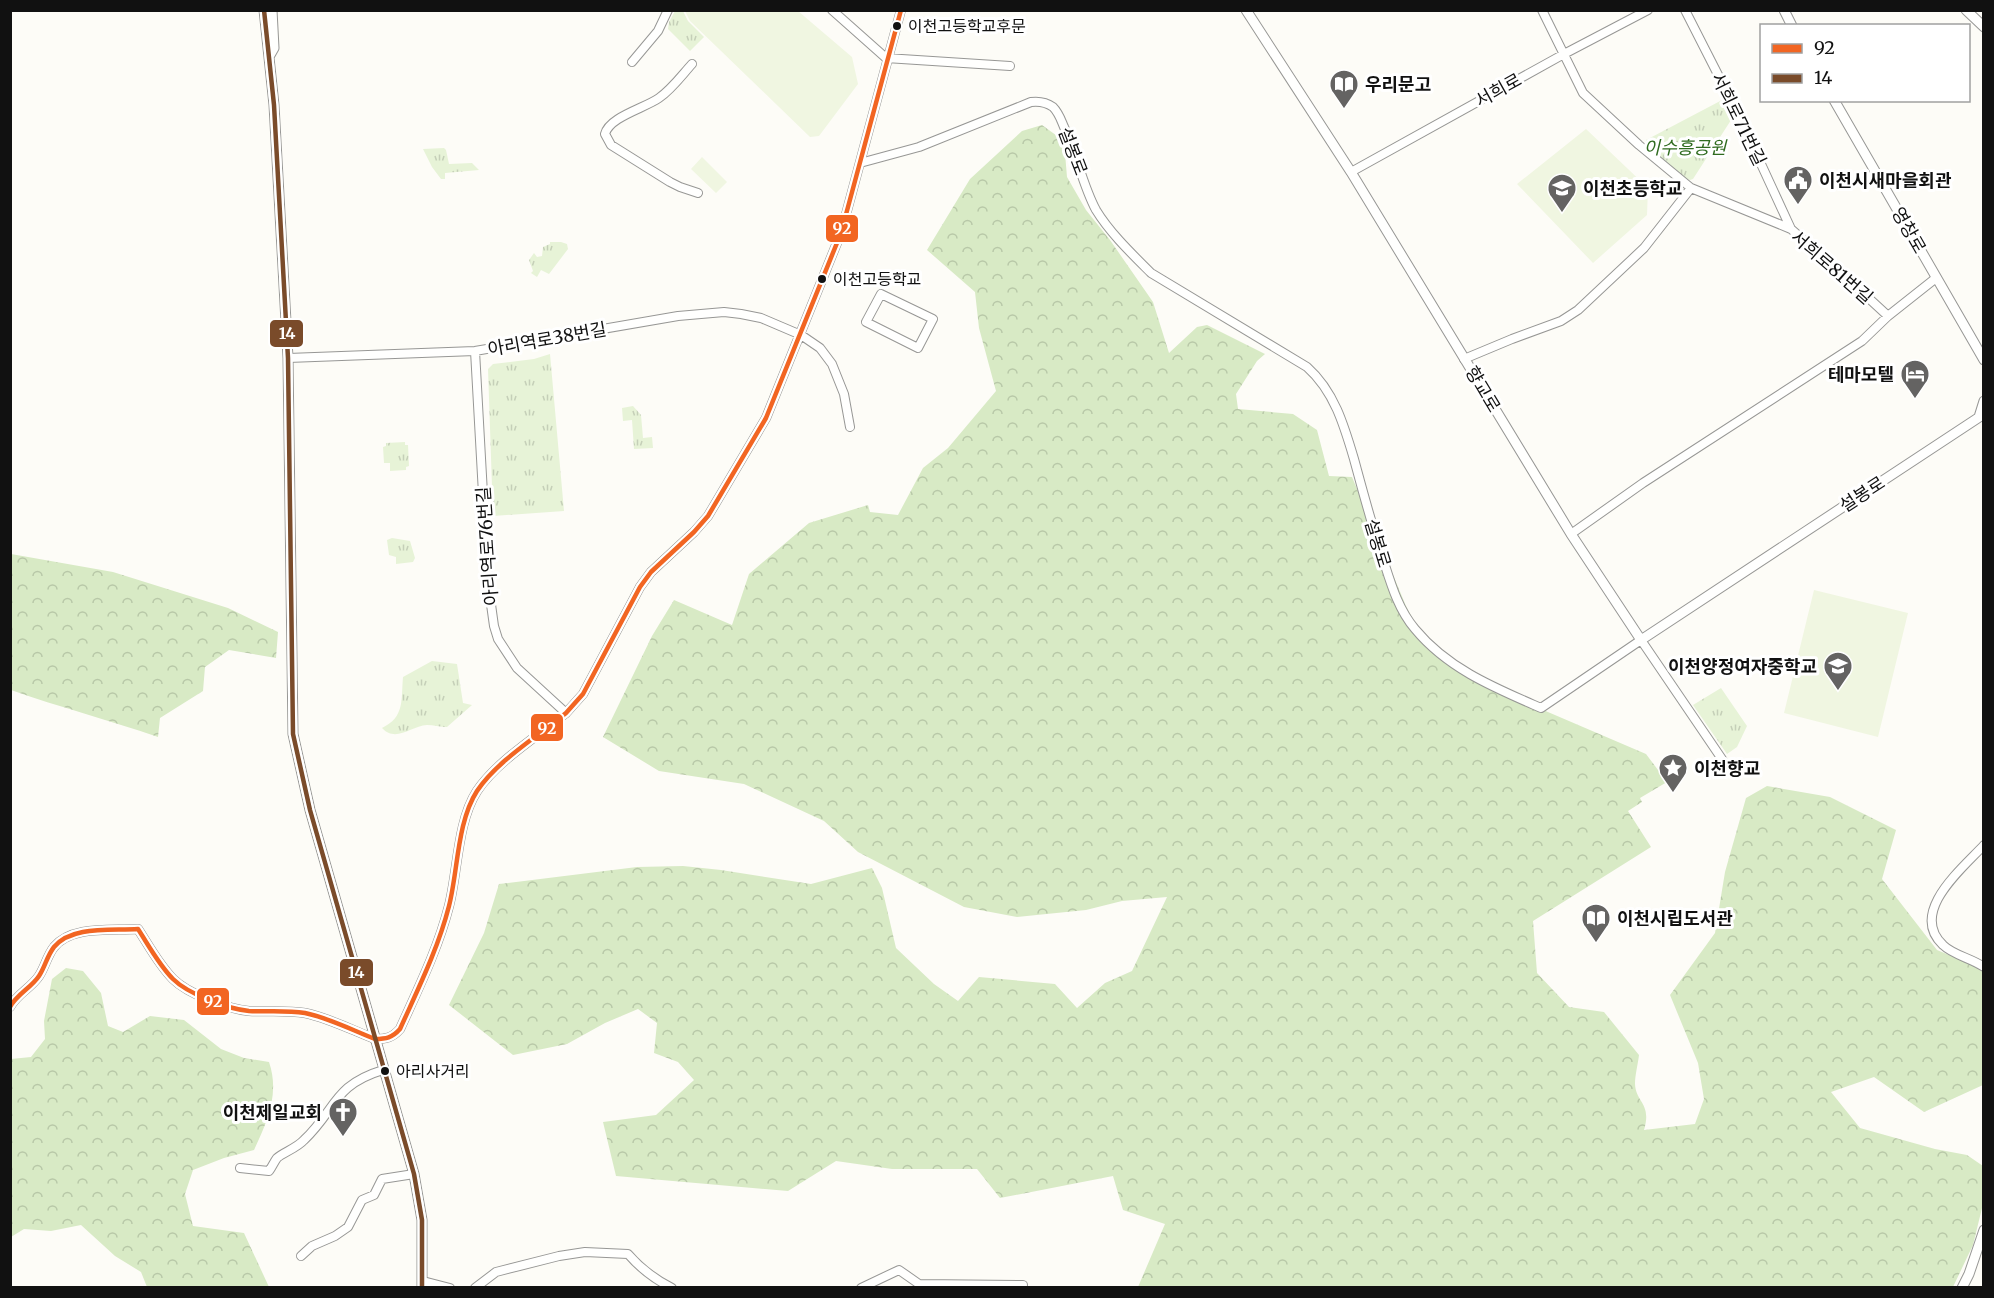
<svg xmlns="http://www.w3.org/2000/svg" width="1994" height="1298" font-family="Merriweather,'Noto Sans KR',serif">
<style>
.grass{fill:url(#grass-tufts)}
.forest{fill:url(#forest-crowns)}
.pitch{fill:#f0f6e1}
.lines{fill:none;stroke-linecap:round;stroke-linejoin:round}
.minor-casing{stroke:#979795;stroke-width:10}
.tertiary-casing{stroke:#979795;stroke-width:11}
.minor{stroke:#fffffe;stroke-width:8}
.tertiary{stroke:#fffffe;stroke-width:9}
.bus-1-casing{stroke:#fff;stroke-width:9}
.bus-2-casing{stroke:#fff;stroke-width:9}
.bus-1{stroke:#f26522;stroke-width:4.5}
.bus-2{stroke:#7a4b2a;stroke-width:4.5}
.bus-dot{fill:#111;stroke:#fff;stroke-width:2}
.labels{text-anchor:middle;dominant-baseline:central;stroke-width:6;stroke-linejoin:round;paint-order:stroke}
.bus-label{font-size:16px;fill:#111;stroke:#fff;text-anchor:start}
.poi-label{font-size:18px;font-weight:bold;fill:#111;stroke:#fff;text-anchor:start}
.street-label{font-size:18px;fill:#111;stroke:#fff}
.park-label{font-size:18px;font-style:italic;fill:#2f6b1f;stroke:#fff}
.line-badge{stroke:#fff;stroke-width:2}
.badge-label{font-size:16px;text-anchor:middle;font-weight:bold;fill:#fff}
</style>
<defs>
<pattern id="grass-tufts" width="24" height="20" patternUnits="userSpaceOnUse" patternTransform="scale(1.5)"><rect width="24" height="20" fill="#e7f3d7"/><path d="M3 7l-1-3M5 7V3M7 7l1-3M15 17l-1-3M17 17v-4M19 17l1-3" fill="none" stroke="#c5cfb8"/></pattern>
<pattern id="forest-crowns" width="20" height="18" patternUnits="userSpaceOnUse" patternTransform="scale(1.5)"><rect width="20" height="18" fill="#d8eac5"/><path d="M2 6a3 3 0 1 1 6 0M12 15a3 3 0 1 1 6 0" fill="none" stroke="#b8c8a8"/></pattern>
</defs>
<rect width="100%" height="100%" fill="#fdfcf7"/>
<!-- grass -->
<path class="grass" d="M675 11H683L688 21 704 37 690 51 668 29 669 22Z
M1724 99 1730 104 1733 117 1693 179 1690 180 1684 178 1648 148 1646 140 1648 139Z
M444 148 446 150 449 164 472 163 479 170 445 173V179H441L432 167 423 149Z
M550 242H561L567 244 568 249 549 274 541 270 537 277 531 273 533 271 529 260 534 253 537 257 542 256 543 247 550 244Z
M550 354 564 511 493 516 488 369 493 364 534 359Z
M633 406 641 415 643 438 652 437 653 448 634 449 632 420 623 421 622 408Z
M405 442V445H408L409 466 406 467V470L390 471V463H384L383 447 386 446V443Z
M392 538 410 541 415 558 413 562 396 564V557L389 555 387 540Z
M432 661 457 664 463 703 472 705 447 727C440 727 433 725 427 725 411 726 396 743 382 728 405 717 401 700 403 677Z
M1721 688 1747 726 1737 747 1727 754 1693 705Z"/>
<!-- forest -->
<path class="forest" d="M1042 125 1064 141 1067 177 1086 210 1110 240 1153 302 1169 353 1197 327 1207 325 1265 354 1257 361 1236 394 1238 409 1293 414 1317 430 1329 476 1352 477 1406 606 1425 642 1487 686 1646 754 1667 782 1640 798 1642 802 1628 811 1651 847 1533 921 1537 973 1569 1007 1604 1012 1639 1055C1638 1064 1635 1075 1635 1084 1636 1103 1652 1103 1644 1130L1695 1124 1704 1099 1698 1063 1670 995 1715 933 1725 872 1746 798 1767 786 1830 797 1896 830 1882 879 1937 950 1978 967 1984 973 1983 1085 1924 1112 1874 1077 1831 1092 1860 1128 1935 1149 1967 1155 1983 1166V1204L1973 1245 1953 1287H1138L1165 1224 1123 1210 1113 1176 1000 1198 977 1169H892L836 1161 788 1191 616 1176 603 1122 656 1115 694 1080 678 1062 654 1053 657 1023 638 1009 605 1023 567 1044 513 1055 449 1005 484 933 499 884 637 867 683 866 721 870 811 884 872 868 882 888 896 948 934 984 958 1001 979 977 1055 984 1077 1008 1105 983 1132 971 1167 897 1122 901 1086 910 1017 917 964 907 858 852 824 821 744 784 659 771 603 737 652 636 674 600 732 625 749 574 809 523 868 505 870 512 898 515 923 468 948 448 996 391 979 328 975 292 927 250 970 179 1022 131Z
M11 554 113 572 228 608 278 632 276 658 229 650 205 667 203 691 160 718 158 737C109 720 59 707 11 690Z
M66 968 83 971 101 993 108 1026 123 1032 150 1016 184 1020 221 1049 244 1058 269 1062C280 1094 267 1122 254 1150L224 1158 193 1170 185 1194 193 1226 244 1233 269 1287H147L141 1272 115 1256 81 1225 51 1231 24 1229 11 1237V1059L31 1057 45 1039 44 1021 52 979Z"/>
<!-- pitch -->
<path class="pitch" d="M685 11H798L852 57 858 84 819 136 810 137 690 21Z
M1586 129 1648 188 1647 215 1593 263 1517 184Z
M702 157 727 182 716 193 691 169Z
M1814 590 1908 613 1878 737 1784 713Z"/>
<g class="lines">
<!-- minor casing -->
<g class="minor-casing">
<path id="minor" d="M832 10 886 58 1010 66
M1542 10 1583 93 1639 145 1691 188 1791 229 1837 269 1888 316
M1685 10 1738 114 1791 229
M632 62 658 31 668 10
M692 64C682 75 672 89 659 98 645 108 609 117 605 134L611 145 670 182 680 187 698 193
M860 163 919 147 1031 102C1039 101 1046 102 1053 107 1059 113 1061 120 1064 127 1077 154 1082 184 1096 210 1110 233 1132 254 1151 273L1307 367C1334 391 1344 425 1354 459 1363 492 1372 526 1383 559 1391 584 1398 609 1415 629 1448 669 1495 688 1541 708L1641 640 1726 765
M1351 172 1564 54 1648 10
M881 294 933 319 918 348 866 322Z
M475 351 488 583 494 626 498 639 517 668 566 713
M288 358 475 351 678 316 724 312 741 314 761 318 801 335 820 348 832 364 844 394 850 427
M1464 359 1512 339 1561 321 1578 310 1644 248 1691 188
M1571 534 1643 483 1862 341 1888 316 1936 278
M1984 845C1963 868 1908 912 1943 945 1953 955 1971 958 1984 967
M10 1007C17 994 31 988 39 976 45 967 47 956 54 947 72 925 112 931 138 929 149 946 159 965 173 979 188 994 228 1009 249 1011 268 1012 286 1010 305 1013 329 1018 352 1030 375 1039 386 1039 392 1038 400 1029 418 989 438 949 449 906 458 871 457 822 477 791 497 761 538 736 566 713L583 694 640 587 651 572 694 532 708 516 766 418 841 233 901 10
M240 1168 269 1171C272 1167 274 1162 277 1158 282 1153 297 1148 304 1140 336 1110 333 1085 383 1070
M301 1256 312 1246 335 1236 348 1227 362 1200 374 1195 382 1179 414 1174
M423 1281 450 1288
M475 1288 496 1272 559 1256 585 1252 628 1254C641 1269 654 1279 672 1288
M861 1288 899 1270 919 1284 1023 1285"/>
</g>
<!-- tertiary casing -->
<g class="tertiary-casing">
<path id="tertiary" d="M264 10 274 105 288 358 293 734 310 810 414 1174 422 1220V1288
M1246 10 1351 172 1571 534 1641 640 1984 414
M1784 10 1792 26
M1966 10 1984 27
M270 55 274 48 272 10
M1834 100 1984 360
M1979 417 1984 401
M1962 1288 1969 1274 1984 1230"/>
</g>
<!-- minor -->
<use href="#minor" class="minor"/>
<!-- tertiary -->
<use href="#tertiary" class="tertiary"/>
<!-- bus-1 casing -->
<g class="bus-1-casing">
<path id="bus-1" d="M10 1007C17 994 31 988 39 976 45 967 47 956 54 947 72 925 112 931 138 929 149 946 159 965 173 979 188 994 228 1009 249 1011 268 1012 286 1010 305 1013 329 1018 352 1030 375 1039 386 1039 392 1038 400 1029 418 989 438 949 449 906 458 871 457 822 477 791 497 761 538 736 566 713L583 694 640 587 651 572 694 532 708 516 766 418 841 233 901 10"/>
</g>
<!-- bus-2 casing -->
<g class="bus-2-casing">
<path id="bus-2" d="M264 10 274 105 288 358 293 734 310 810 414 1174 422 1220V1288"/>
</g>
<!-- bus-1 -->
<use href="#bus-1" class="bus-1"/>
<!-- bus-2 -->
<use href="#bus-2" class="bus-2"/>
</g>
<!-- icons -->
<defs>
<g id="library-pin" transform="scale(1.5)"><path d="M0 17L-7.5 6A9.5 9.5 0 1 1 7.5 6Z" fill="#646362" stroke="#fff"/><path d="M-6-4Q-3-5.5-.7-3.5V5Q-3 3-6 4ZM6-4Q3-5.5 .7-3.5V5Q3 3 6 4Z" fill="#fff"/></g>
<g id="civic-pin" transform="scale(1.5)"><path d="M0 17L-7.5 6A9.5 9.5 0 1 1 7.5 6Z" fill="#646362" stroke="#fff"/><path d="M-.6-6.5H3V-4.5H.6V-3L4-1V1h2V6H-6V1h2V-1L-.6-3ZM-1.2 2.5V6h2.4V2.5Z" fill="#fff"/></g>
<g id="school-pin" transform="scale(1.5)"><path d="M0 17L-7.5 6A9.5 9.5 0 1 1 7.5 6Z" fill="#646362" stroke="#fff"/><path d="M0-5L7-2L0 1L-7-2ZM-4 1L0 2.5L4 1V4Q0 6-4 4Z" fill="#fff"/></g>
<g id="hotel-pin" transform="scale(1.5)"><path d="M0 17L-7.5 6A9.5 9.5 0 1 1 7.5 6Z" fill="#646362" stroke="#fff"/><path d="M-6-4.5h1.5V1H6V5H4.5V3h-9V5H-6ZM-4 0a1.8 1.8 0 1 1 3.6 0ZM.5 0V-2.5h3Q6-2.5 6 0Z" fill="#fff"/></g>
<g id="sight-pin" transform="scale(1.5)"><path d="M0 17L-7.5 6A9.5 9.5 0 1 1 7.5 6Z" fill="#646362" stroke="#fff"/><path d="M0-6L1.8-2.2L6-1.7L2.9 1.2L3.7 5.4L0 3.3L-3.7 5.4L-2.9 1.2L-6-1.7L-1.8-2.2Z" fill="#fff"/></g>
<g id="church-pin" transform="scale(1.5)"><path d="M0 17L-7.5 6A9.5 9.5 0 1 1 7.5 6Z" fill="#646362" stroke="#fff"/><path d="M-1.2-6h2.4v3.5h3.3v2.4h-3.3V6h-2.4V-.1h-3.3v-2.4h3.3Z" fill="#fff"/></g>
</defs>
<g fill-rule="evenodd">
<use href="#library-pin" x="1344" y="84"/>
<use href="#civic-pin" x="1798" y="180"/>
<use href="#school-pin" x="1562" y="188"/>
<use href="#hotel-pin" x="1915" y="374"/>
<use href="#school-pin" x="1838" y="666"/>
<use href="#sight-pin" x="1673" y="768"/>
<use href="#library-pin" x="1596" y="918"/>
<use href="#church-pin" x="343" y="1112"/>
</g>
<!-- markers -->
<g class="bus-dot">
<circle cx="897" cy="26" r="5"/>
<circle cx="822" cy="279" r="5"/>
<circle cx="385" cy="1071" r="5"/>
</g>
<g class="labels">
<!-- bus labels -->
<g class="bus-label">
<text x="908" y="26">이천고등학교후문</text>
<text x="833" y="279">이천고등학교</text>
<text x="396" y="1071">아리사거리</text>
</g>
<!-- poi labels -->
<g class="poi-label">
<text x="1365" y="84">우리문고</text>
<text x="1819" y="180">이천시새마을회관</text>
<text x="1583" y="188">이천초등학교</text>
<text x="1894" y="374" text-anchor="end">테마모텔</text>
<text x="1817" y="666" text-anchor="end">이천양정여자중학교</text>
<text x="1694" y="768">이천향교</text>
<text x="1617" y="918">이천시립도서관</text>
<text x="322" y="1112" text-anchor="end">이천제일교회</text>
</g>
<!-- street labels -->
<g class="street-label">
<text transform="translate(1498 90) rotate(-29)">서희로</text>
<text transform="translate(1739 119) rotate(64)">서희로71번길</text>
<text transform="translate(1073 151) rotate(69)">설봉로</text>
<text transform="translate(1909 230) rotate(60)">영창로</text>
<text transform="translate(1832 267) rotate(41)">서희로81번길</text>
<text transform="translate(547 339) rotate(-10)">아리역로38번길</text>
<text transform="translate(1483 389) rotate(59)">향교로</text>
<text transform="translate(1862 494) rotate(-33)">설봉로</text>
<text transform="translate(1378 543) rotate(73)">설봉로</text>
<text transform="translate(487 546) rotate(-94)">아리역로76번길</text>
</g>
<!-- park labels -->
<g class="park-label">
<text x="1685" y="147">이수흥공원</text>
</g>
</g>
<g class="line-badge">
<rect x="825" y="214" width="34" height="29" rx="6" fill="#f26522"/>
<rect x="269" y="319" width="35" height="29" rx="6" fill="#7a4b2a"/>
<rect x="530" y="713" width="34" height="29" rx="6" fill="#f26522"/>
<rect x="339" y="958" width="35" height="29" rx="6" fill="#7a4b2a"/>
<rect x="196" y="987" width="34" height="29" rx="6" fill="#f26522"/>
</g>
<g class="badge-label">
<text x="842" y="234">92</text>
<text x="287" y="339">14</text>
<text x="547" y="734">92</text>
<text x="356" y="978">14</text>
<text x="213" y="1007">92</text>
</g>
<!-- border -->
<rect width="1994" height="1298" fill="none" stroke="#111111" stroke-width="24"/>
<!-- legend -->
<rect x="1760" y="24" width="210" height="78" fill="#ffffff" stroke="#a0a0a0" stroke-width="1.5"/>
<rect x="1772" y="44" width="30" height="9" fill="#f26522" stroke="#a0a0a0" stroke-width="1.5"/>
<text x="1814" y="54" font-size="18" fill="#111111">92</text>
<rect x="1772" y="74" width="30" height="9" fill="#7a4b2a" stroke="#a0a0a0" stroke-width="1.5"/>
<text x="1814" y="84" font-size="18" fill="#111111">14</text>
</svg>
